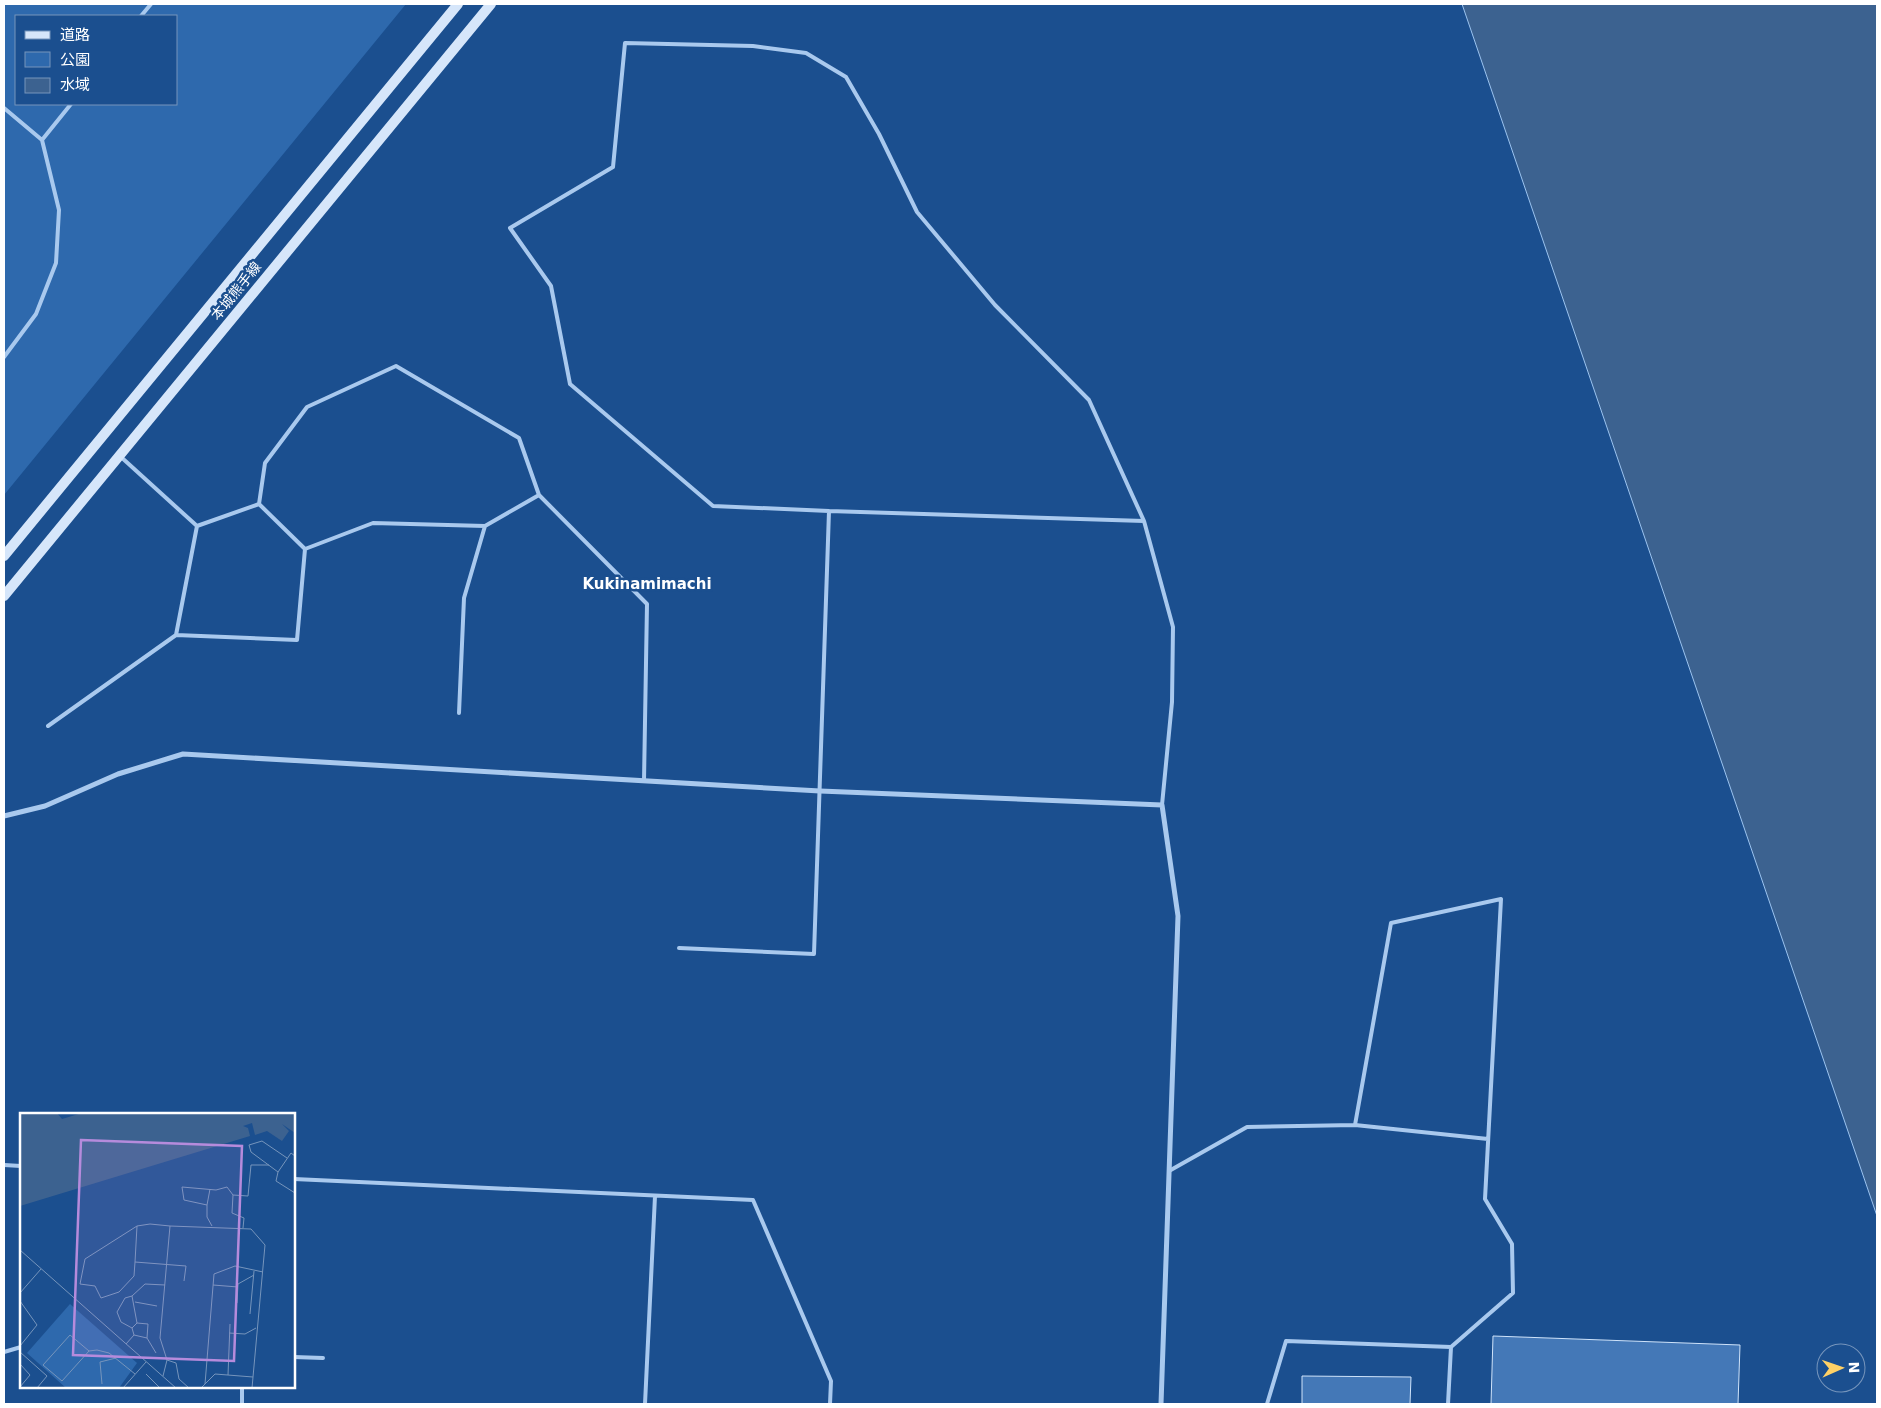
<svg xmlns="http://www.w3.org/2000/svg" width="1881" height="1408" font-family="'DejaVu Sans','Noto Sans JP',sans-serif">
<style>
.green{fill:#2e69ad;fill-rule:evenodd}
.water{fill:#3c6290;stroke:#9cc4f0}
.building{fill:#4478b7;stroke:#cfe3fa}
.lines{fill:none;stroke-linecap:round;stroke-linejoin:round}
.service{stroke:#a9c9ee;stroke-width:4}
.minor{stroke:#a9c9ee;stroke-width:5}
.secondary{stroke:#d6e6fa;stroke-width:10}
.labels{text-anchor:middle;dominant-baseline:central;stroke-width:5;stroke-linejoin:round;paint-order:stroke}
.street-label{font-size:14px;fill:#fff;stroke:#1b4f8f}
.neighbourhood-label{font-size:15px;font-weight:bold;fill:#fff;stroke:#1b4f8f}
.inset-road{fill:none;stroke:#7695bc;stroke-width:1}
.view{fill:#b68bdc;fill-opacity:0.15;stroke:#b68bdc;stroke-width:2.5}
.inset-edge{fill:none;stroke:#fff;stroke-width:2.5}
</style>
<rect width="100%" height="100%" fill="#1b4f8f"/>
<!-- green -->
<path class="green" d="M4 4H406L4 495ZM16 16H176V104H16Z"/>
<!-- water -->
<path class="water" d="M1462 4H1877V1216Z"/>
<!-- building -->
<path class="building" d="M1493 1336 1740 1345 1738 1404H1491Z
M1302 1376 1411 1377 1410 1404H1302Z"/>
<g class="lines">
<!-- service -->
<path class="service" d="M141 16 151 4
M4 108 42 140 59 210 56 263 36 314 4 357
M42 140 71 104
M121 457 197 526 176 635 297 640 305 549 259 504 197 526
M259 504 265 463 307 407 396 366 519 438 539 495
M829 511 713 506 570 384 551 286 510 228 613 167 625 43 753 46 806 53 846 77 879 134 917 212 995 305 1089 400 1144 521
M305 549 373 523 485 526 539 495 647 604 644 781
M459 713 464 598 485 526
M48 726 176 635
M679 948 814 954 829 511 1144 521 1173 627 1172 702 1162 805
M1355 1125 1488 1139
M4 1165 21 1166
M1169 1171 1247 1127 1355 1125 1391 923 1501 899 1485 1199 1512 1244 1513 1293 1451 1347
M294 1179 753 1200 831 1381 830 1404
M4 1352 21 1347
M294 1357 323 1358
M242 1404V1387
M645 1404 655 1196
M1267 1404 1286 1341 1451 1347 1448 1404"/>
<!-- minor -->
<path class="minor" d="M4 816 45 806 118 774 183 754 820 791 1162 805 1178 916 1161 1404"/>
<!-- secondary -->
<path class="secondary" d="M4 556 458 4
M4 596 491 4"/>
</g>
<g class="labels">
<!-- street labels -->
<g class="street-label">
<text transform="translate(236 291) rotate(-51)">本城熊手線</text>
</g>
<!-- neighbourhood labels -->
<g class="neighbourhood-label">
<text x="647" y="584">Kukinamimachi</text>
</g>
</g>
<!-- overview -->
<g transform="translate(20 1113)">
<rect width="275" height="275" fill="#1b4f8f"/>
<path d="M50 191 117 250 99 275H46L7 240Z" fill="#2e69ad"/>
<path d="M0 0H37L42 6 62 0H275V20L262 11 269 18 262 28 247 18 235 22 232 10 223 13 228 15 230 23 0 93Z" fill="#3c6290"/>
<path class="inset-road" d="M275 43 271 40 258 59 256 68 275 80M258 59 231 39 229 32 242 28 267 45M187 92 190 76M150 113 130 111 117 113 115 149 166 153 164 168M192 113 187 104V92L164 87 162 74 196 77 207 74 213 82M223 115 224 105 212 100 213 82 228 83 231 52H249M0 137 156 275M115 149 114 163 99 179 81 185 75 173 60 171 65 146 117 113M193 172 218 174M0 180 21 156M0 188 17 212 0 233M115 189 137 193M217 190 218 171 234 162M230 201 234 158M117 210 112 183 125 171 145 172M112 215 101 209 97 199 105 185 112 183M209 220 225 221 236 215M127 225 136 240M106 231 114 222 127 225 128 211 117 210 112 215 114 222M69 238 50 222 23 252 42 268 69 238 77 237 89 240 115 261M0 239 27 263 17 275M147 247 156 250 159 266 169 275M0 251 10 262 0 274M126 261 140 275M208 262 210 211M143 263 147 247 140 225 150 113 231 116 245 132 232 275M82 271 80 249 96 245M185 271 194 161 215 153 243 159M103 275 126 249M181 275 195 261 233 264"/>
<path class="view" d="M61 27 222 33 214 248 53 242Z"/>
<rect width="275" height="275" class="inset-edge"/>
</g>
<!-- border -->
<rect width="1881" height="1408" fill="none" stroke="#ffffff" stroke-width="10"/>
<!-- legend -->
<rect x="15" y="15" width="162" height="90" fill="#1b4f8f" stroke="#7695bc"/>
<rect x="25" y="31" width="25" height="8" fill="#d6e6fa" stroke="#7695bc"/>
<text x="60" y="40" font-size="15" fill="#ffffff">道路</text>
<rect x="25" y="52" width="25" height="15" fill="#2e69ad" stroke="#7695bc"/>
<text x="60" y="65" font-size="15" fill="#ffffff">公園</text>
<rect x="25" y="78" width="25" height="15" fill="#3c6290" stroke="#7695bc"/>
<text x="60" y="90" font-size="15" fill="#ffffff">水域</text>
<!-- north arrow -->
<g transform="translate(1841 1368) rotate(88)"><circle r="24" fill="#1b4f8f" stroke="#7695bc"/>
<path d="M0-4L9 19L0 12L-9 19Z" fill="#ffd166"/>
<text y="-8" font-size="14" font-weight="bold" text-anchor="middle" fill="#ffffff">N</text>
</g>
</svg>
